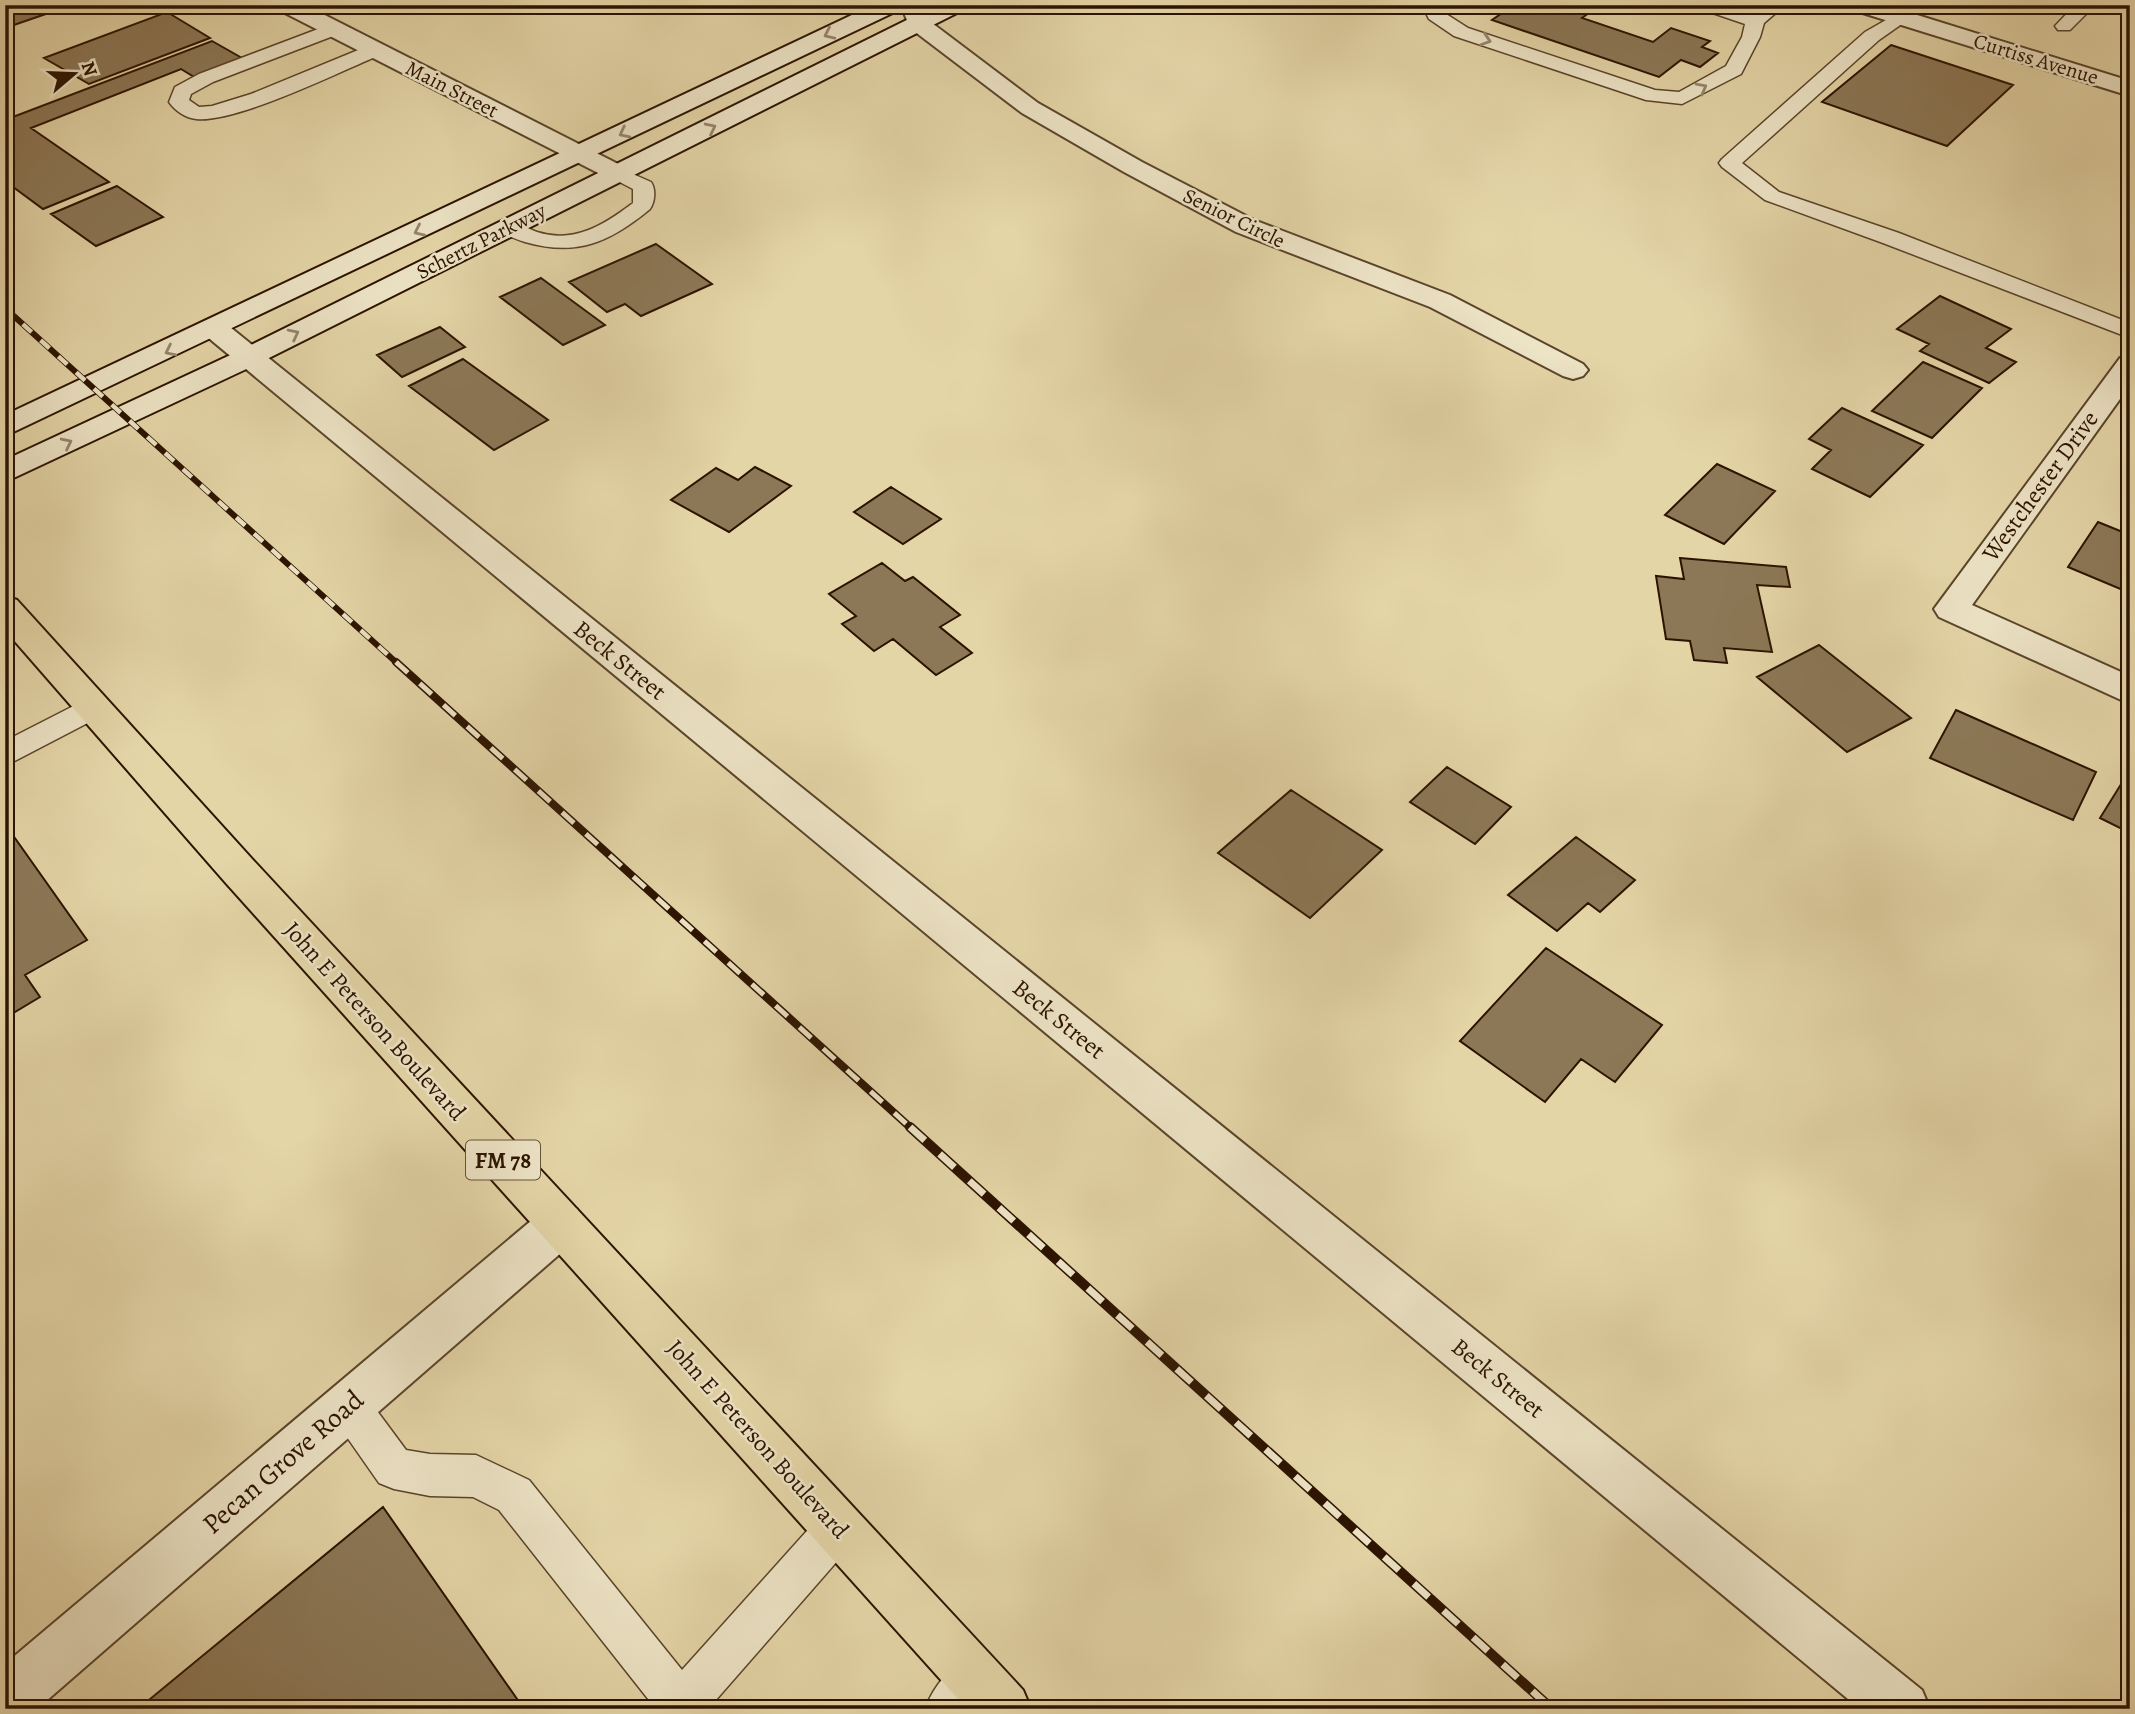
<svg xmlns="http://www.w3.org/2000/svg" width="2135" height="1714" font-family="Alegreya,serif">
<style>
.building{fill:#8c7857;stroke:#2c1300;stroke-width:2}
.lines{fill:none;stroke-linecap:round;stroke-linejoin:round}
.service-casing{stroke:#5a442a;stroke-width:3}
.minor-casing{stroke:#5a442a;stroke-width:4}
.tertiary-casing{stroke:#5a442a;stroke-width:4}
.secondary-casing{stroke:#2c1300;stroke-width:4}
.primary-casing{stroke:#2c1300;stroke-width:4}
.service{fill:#ede4c6;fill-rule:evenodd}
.minor{fill:#ede4c6;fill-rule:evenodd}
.tertiary{fill:#ede4c6;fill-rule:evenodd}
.secondary{fill:#ede4c6;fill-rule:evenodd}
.primary{fill:#e4d5a7;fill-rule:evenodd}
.rail-far2-casing{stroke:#2c1300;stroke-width:6}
.rail-far1-casing{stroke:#2c1300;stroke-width:8}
.rail-casing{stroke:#2c1300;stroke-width:10}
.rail-far2{stroke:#ede4c6;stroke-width:4.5;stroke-dasharray:12;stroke-linecap:butt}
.rail-far1{stroke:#ede4c6;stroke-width:5;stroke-dasharray:16;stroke-linecap:butt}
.rail{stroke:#ede4c6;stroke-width:7;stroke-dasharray:20;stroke-linecap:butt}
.oneway{stroke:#96866d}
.labels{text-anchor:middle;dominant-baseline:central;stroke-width:5;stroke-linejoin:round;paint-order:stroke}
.far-street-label{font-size:21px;fill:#2c1300;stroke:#ede4c6}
.shield{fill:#ede4c6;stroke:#66523b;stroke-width:2}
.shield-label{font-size:23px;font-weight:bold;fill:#2c1300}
.street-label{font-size:24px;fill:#2c1300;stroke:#ede4c6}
.near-street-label{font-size:28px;fill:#2c1300;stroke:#ede4c6}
</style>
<rect width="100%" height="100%" fill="#e4d5a7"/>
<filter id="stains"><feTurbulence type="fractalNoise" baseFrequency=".00286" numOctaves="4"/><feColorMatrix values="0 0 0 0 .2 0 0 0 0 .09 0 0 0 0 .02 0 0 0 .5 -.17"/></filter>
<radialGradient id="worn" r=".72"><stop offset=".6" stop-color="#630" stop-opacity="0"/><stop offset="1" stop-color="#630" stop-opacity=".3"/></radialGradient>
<!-- building -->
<path class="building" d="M5 5H72L5 28Z
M1514 5H1600L1582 18 1653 42 1671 28 1710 41 1702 47 1718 53 1700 67 1681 60 1659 77 1492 20Z
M167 12 210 38 89 84 44 58Z
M212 41 242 58 194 77 181 69 31 128 109 182 43 209 5 181V120Z
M1891 45 2013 85 1947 146 1822 102Z
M117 186 163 217 96 246 51 214Z
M656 244 712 284 641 316 625 304 607 312 569 282Z
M541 278 605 325 563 345 500 297Z
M1940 296 2011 329 1986 348 2016 362 1989 383 1920 351 1929 344 1897 329Z
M440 327 465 347 402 377 377 355Z
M463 359 548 420 494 450 409 386Z
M1923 362 1982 388 1932 438 1872 411Z
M1842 408 1923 445 1870 497 1812 469 1831 450 1809 439Z
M1717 464 1775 491 1724 544 1665 515Z
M755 467 791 486 729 532 671 500 716 468 738 480Z
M891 487 941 519 903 544 854 512Z
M2098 522 2130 535V593L2068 567Z
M1680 558 1786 567 1790 587 1757 585 1772 652 1724 648 1727 663 1694 660 1690 641 1666 639 1656 576 1684 579Z
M882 563 905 581 913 577 960 615 940 627 972 653 936 675 893 639 874 651 842 624 856 616 829 594Z
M1819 645 1911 718 1847 752 1757 677Z
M1956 710 2096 772 2073 820 1930 758Z
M1447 767 1511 807 1475 844 1410 802Z
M2128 773 2130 774V833L2100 818Z
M1291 790 1382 850 1310 918 1218 853Z
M5 824 87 940 25 975 40 997 5 1018Z
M1576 837 1635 880 1600 912 1588 903 1557 931 1508 895Z
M1546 948 1662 1025 1615 1082 1581 1059 1545 1102 1460 1041Z
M383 1507 524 1709H138Z"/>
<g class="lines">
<!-- service casing -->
<g class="service-casing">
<path id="service" d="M1422 5H1440L1443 12 1468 28 1655 90 1679 92 1726 66 1742 37 1745 24 1701 9 1698 5H1726L1752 14 1764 5H1785L1764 23 1760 37 1741 74 1682 104 1646 100 1454 36 1429 19Z
M2075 5H2095L2070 30H2058L2055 26Z
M1900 12 1906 13 1909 17 1906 21 1879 40 1742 163 1779 192 1899 233 2130 323V338L1883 243 1765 200 1722 167 1719 163 1722 159 1865 32Z
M334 23 343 29 341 33 213 82 191 94 189 100 199 107 212 106 251 94 368 46 375 44 384 50 382 54C341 71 237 123 196 119 186 118 175 111 169 102L175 87 199 74Z
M617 167 651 182C656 189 655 202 650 209 610 242 577 257 525 242 516 239 503 235 497 227L500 222C514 219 524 227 537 232 574 244 604 225 633 203V189L610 177 607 173 610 169Z
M93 696 103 699 108 707 103 715 5 766V741Z
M349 1386 363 1392 406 1450 430 1454 476 1455 529 1480 682 1670 823 1513 838 1507 853 1513 859 1528 853 1543 708 1709H656L499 1510 473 1497 430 1496 394 1489 379 1483 335 1420 329 1406 335 1392Z
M975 1655 991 1661 997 1677 991 1693 977 1709H925C934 1685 952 1664 975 1655Z"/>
</g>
<!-- minor casing -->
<g class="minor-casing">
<path id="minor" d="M901 5H923L928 20 1038 103 1142 162 1254 220 1450 295 1583 364 1588 370 1583 376 1573 379 1563 376 1430 307 1236 232 1124 172 1022 113 910 28Z
M1850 5H1885L2130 81V96L1853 10Z
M215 321 225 323 1922 1690 1930 1709H1860L205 335 201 329 205 323Z
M2130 355V385L1972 605 2130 676V704L1939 617 1934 609 2120 358Z
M561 1203 577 1209 584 1224 577 1239 37 1709H5V1664L545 1209Z"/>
</g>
<!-- tertiary casing -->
<g class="tertiary-casing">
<path id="tertiary" d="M276 5H305L626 168 630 173 626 178 617 181 608 178 279 10Z"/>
</g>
<!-- secondary casing -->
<g class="secondary-casing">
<path id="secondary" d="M873 5H902L899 10 5 436V415Z
M937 5H966L963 10 259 363 5 482V460L239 351Z"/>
</g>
<!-- primary casing -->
<g class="primary-casing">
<path id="primary" d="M5 596 17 600 253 860 1023 1690 1031 1709H967L225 882 5 630Z"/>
</g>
<!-- service -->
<use href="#service" class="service"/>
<!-- minor -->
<use href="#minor" class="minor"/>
<!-- tertiary -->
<use href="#tertiary" class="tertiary"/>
<!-- secondary -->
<use href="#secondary" class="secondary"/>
<!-- primary -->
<use href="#primary" class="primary"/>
<!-- rail-far2 casing -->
<g class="rail-far2-casing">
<path id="rail-far2" d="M5 308 398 664"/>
</g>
<!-- rail-far1 casing -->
<g class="rail-far1-casing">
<path id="rail-far1" d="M396 662 912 1129"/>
</g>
<!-- rail casing -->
<g class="rail-casing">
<path id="rail" d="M910 1127 1552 1709"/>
</g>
<!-- rail-far2 -->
<use href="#rail-far2" class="rail-far2"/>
<!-- rail-far1 -->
<use href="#rail-far1" class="rail-far1"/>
<!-- rail -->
<use href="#rail" class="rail"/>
</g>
<!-- one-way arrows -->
<defs><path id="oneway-chevron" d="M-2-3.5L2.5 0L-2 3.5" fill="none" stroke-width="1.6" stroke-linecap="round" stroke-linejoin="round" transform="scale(1.75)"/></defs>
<g class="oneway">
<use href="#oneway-chevron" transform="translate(829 34) rotate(155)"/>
<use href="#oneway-chevron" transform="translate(1486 40) rotate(18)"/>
<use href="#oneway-chevron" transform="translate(1702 88) rotate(-28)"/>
<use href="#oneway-chevron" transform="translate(711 128) rotate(-26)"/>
<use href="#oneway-chevron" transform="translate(624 133) rotate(153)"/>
<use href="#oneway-chevron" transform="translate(419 231) rotate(155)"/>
<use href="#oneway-chevron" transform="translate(294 334) rotate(-27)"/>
<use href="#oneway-chevron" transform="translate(170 351) rotate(154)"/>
<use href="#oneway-chevron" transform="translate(67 443) rotate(-26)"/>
</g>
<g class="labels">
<!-- far-street labels -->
<g class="far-street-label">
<text transform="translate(2036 59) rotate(17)">Curtiss Avenue</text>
<text transform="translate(452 89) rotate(27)">Main Street</text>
<text transform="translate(1234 218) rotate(26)">Senior Circle</text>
<text transform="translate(481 241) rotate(-27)">Schertz Parkway</text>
</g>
<!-- shield labels -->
<rect class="shield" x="466" y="1140.5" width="74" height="39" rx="5"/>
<g class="shield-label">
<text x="503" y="1160">FM 78</text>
</g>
<!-- street labels -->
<g class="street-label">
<text transform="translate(2040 486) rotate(-54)">Westchester Drive</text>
<text transform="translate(620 660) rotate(39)">Beck Street</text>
<text transform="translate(1059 1019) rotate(39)">Beck Street</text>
<text transform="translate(375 1021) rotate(48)">John E Peterson Boulevard</text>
<text transform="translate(1498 1378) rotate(39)">Beck Street</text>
<text transform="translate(758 1439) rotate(48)">John E Peterson Boulevard</text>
</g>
<!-- near-street labels -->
<g class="near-street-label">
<text transform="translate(283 1462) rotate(-41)">Pecan Grove Road</text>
</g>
</g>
<!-- margin -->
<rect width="2135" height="1714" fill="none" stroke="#e4d5a7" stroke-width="28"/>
<rect x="7" y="7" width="2121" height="1700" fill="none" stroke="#2c1300" stroke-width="3.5"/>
<rect x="14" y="14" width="2107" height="1686" fill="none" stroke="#2c1300" stroke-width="2"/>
<!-- north arrow -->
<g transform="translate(74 74) rotate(71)" stroke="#ede4c6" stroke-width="5" paint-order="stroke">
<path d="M0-5L12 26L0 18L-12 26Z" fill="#2c1300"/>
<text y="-10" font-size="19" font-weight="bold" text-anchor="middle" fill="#2c1300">N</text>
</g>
<rect width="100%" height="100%" filter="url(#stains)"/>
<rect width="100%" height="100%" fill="url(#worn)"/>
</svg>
